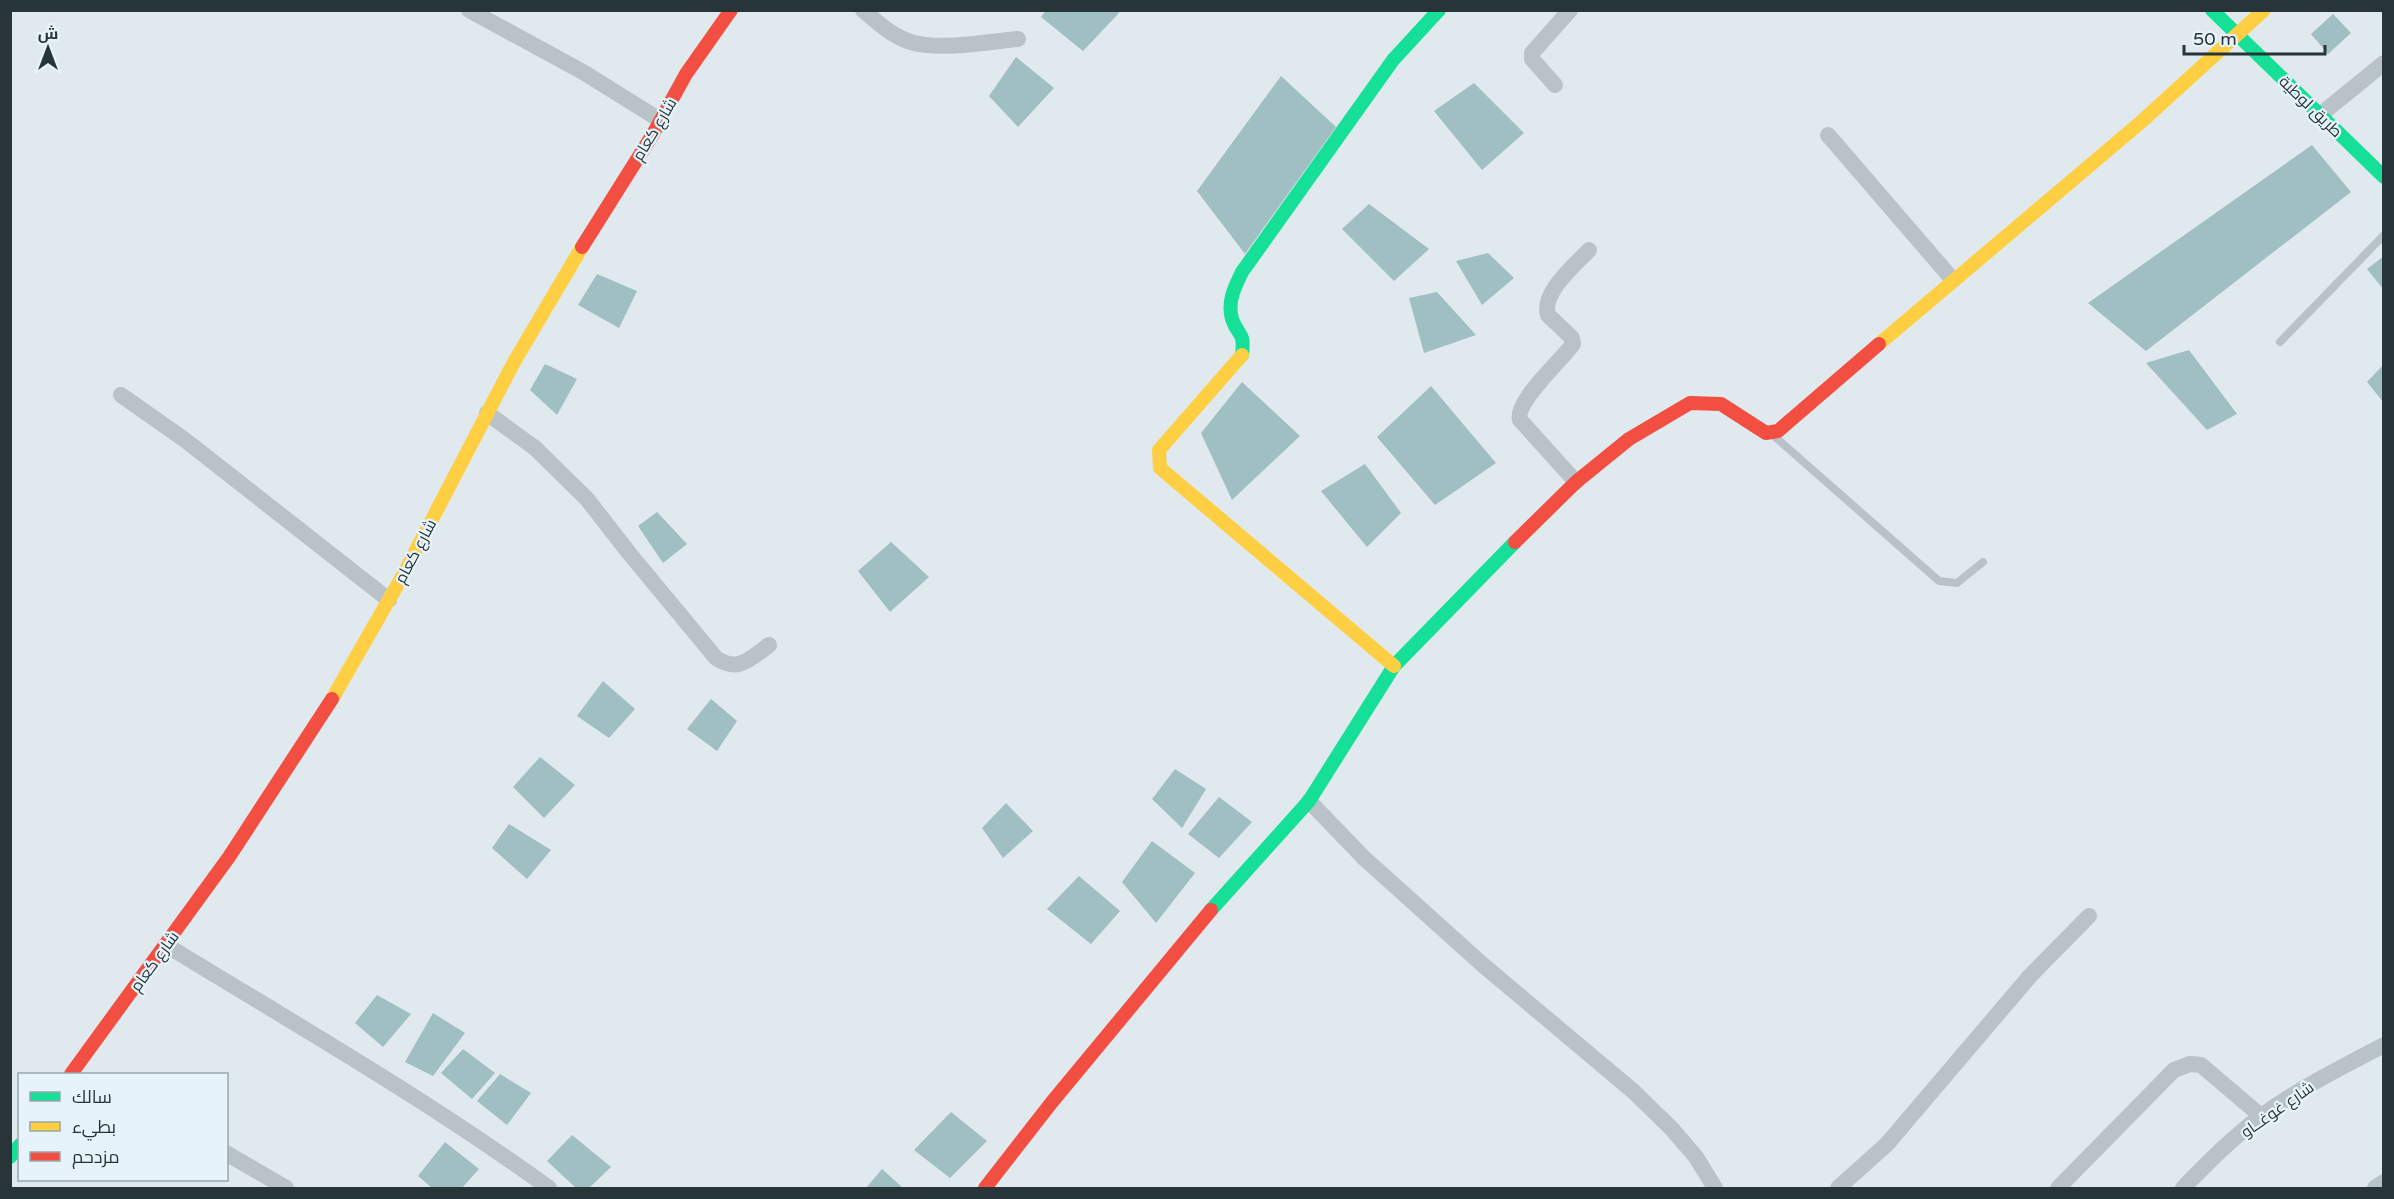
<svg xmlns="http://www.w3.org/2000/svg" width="2394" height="1199" viewBox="0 0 2394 1199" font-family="'Varela Round',Cairo,sans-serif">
<rect width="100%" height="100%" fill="#e0e9ee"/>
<g fill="#a0bfc3">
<path d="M1046 10H1116L1119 13 1083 51 1041 17Z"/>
<path d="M2333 14 2351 33 2328 54 2311 34Z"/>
<path d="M1016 57 1054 88 1018 127 989 96Z"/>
<path d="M1281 76 1336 127 1245 254 1197 191Z"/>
<path d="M1474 83 1524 133 1482 170 1434 111Z"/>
<path d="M2312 145 2351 192 2146 351 2088 303Z"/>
<path d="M1369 204 1429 249 1394 281 1342 229Z"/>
<path d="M1488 253 1514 278 1482 305 1456 261Z"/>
<path d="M2384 256V290L2367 269Z"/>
<path d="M597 274 637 291 619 328 578 305Z"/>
<path d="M1437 292 1476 335 1424 353 1409 298Z"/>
<path d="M2189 350 2237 414 2207 430 2146 363Z"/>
<path d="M545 364 577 379 557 415 530 390Z"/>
<path d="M2384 364V403L2367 382Z"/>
<path d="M1242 382 1300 436 1232 500 1201 433Z"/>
<path d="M1431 386 1496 463 1435 505 1377 437Z"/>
<path d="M1365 464 1401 513 1367 547 1321 491Z"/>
<path d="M657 512 687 544 663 563 638 526Z"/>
<path d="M891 542 929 577 890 612 858 571Z"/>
<path d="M603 681 635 709 609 738 577 716Z"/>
<path d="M711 699 737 721 717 751 687 729Z"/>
<path d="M540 757 575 785 544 818 513 787Z"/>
<path d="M1175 769 1206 789 1182 828 1152 799Z"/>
<path d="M1219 797 1252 822 1219 858 1188 834Z"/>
<path d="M1006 803 1033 831 1003 858 982 828Z"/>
<path d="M509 824 551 850 527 879 492 848Z"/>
<path d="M1152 841 1195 873 1156 923 1122 882Z"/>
<path d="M1079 876 1120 911 1091 944 1047 909Z"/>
<path d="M377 995 411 1014 383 1047 355 1023Z"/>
<path d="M433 1013 465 1033 433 1076 405 1062Z"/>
<path d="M463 1049 495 1073 472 1099 441 1073Z"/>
<path d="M500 1074 531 1093 507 1125 477 1101Z"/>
<path d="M951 1112 987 1141 950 1178 914 1150Z"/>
<path d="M572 1135 611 1167 589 1188H576L547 1161Z"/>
<path d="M445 1142 479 1169 462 1188H432L418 1176Z"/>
<path d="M882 1169 903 1188H866Z"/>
</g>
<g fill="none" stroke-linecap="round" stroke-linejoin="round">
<g stroke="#b9c3c7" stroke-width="8">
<path d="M2280 342 2384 235"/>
<path d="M1774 436 1939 581 1957 583 1983 562"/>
</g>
<g stroke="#b9c3c7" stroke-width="16">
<path d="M469 10 583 72 660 120"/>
<path d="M863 10C879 24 894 38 914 43 942 50 989 42 1018 39"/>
<path d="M1555 85 1532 59V53L1570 10"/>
<path d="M2320 115 2384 63"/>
<path d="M1828 135 1953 280"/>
<path d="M121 395 185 440 389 600"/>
<path d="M487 413 535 448 587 499 629 553 716 658C738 673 750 659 769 645"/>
<path d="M1576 482 1520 420C1514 402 1562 360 1573 344L1572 338 1548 315C1541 293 1575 265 1589 250"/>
<path d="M1309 801 1364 858 1483 965 1633 1091 1672 1129 1696 1157 1715 1188"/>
<path d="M166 945C295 1024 426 1099 549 1188"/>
<path d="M226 1153 286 1188"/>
<path d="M1838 1188 1887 1144 2030 976 2089 916"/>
<path d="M2058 1188 2174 1070 2190 1064 2201 1065 2261 1116"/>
<path d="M2183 1188C2207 1163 2232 1138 2260 1117 2298 1089 2342 1067 2384 1045"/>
<path d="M2375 1188 2384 1182"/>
</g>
<g stroke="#16e098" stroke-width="14">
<path d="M2212 10 2384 177"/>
<path d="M1242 355C1245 330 1238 337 1232 319 1227 301 1235 287 1242 272L1393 60 1439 10"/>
<path d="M1211 910 1309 801 1394 666 1515 542"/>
<path d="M10 1157 20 1145"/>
</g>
<g stroke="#ffcf43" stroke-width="14">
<path d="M1879 344 2141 122 2264 10"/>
<path d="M1242 355 1159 450 1160 468 1394 666"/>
<path d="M332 699 402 577 514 362 582 247"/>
</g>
<g stroke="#f24e42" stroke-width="14">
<path d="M582 247 653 134 686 74 731 10"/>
<path d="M1515 542 1576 482 1629 439 1690 403 1721 404 1766 433 1778 431 1879 344"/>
<path d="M71 1074 229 857 332 699"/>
<path d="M985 1188 1052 1102 1211 910"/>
</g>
</g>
<g text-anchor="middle" stroke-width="4.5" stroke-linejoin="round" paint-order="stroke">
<g font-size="16" fill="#273538" stroke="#e7f3fb">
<text transform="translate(2311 106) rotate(44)" y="6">طريق لوطية</text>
<text transform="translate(654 129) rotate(-59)" y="6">شارع كعام</text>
<text transform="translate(415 551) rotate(-62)" y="6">شارع كعام</text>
<text transform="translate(154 961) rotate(-54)" y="6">شارع كعام</text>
<text transform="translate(2277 1109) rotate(-35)" y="6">شارع غوغــاو</text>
</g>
</g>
<rect width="2394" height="1199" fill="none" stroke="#273538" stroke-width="24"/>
<rect x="18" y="1073" width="210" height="108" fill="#e7f3fb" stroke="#9aa7ad" stroke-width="1.5"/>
<rect x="30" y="1092" width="30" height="9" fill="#16e098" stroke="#9aa7ad" stroke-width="1.5"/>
<text x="72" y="1103" font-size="18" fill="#273538">سالك</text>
<rect x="30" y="1122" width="30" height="9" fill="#ffcf43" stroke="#9aa7ad" stroke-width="1.5"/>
<text x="72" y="1133" font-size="18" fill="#273538">بطيء</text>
<rect x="30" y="1152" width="30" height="9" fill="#f24e42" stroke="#9aa7ad" stroke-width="1.5"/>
<text x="72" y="1163" font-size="18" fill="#273538">مزدحم</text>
<g transform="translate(48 48)" stroke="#e7f3fb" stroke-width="4.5" paint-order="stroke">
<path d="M0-4.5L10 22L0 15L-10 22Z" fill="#273538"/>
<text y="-9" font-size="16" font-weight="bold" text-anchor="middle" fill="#273538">ش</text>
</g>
<path d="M2184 45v9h141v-9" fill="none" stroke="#273538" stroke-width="3"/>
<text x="2193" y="45" font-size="18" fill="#273538" stroke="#e7f3fb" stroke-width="4.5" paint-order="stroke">50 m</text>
</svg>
